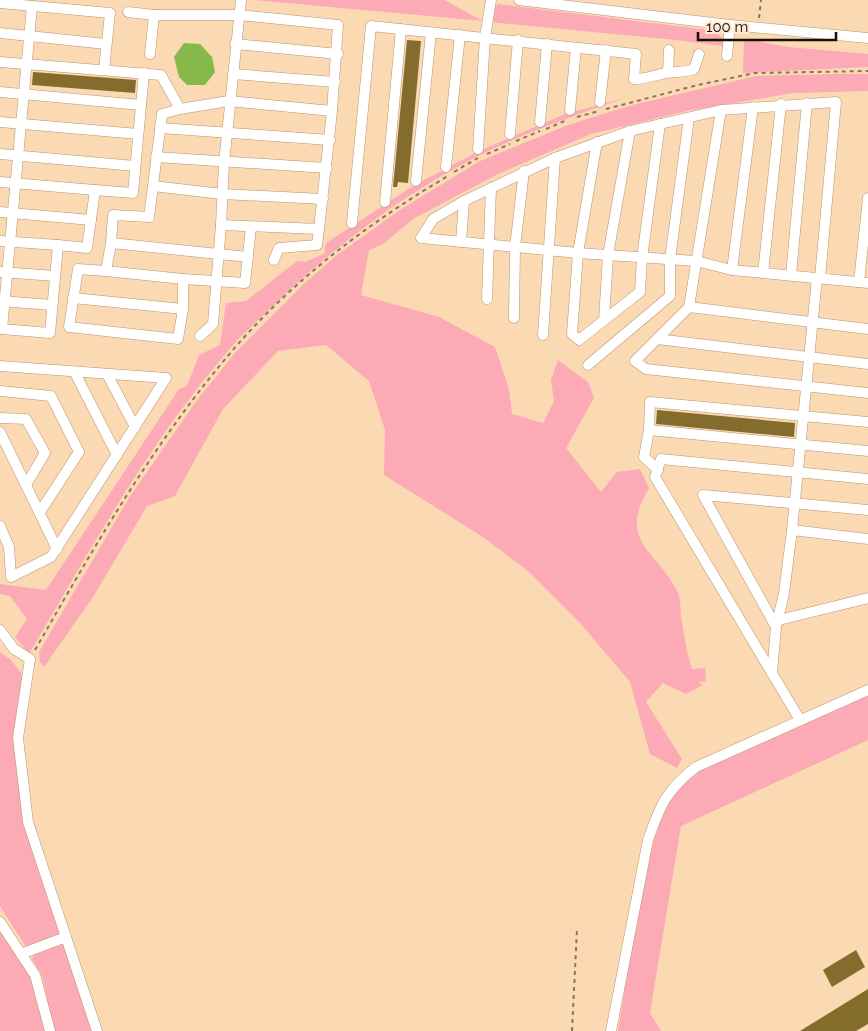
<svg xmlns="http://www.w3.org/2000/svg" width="868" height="1031" viewBox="0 0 868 1031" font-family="Raleway,sans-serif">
<rect width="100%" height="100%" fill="#fbd9b3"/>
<g fill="#fcaab6">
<path d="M254 0H444L483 21Z"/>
<path d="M497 4 710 30 721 36 724 46 676 40 490 22Z"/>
<path d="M744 39 789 47 868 54V67L743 73Z"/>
<path d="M838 74H868V91L794 93 691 110 591 134 498 174 413 219 383 244 369 250 361 295 439 317 495 347 509 389 512 414 543 423 554 401 551 380 558 360 588 382 594 398 566 448 601 492 617 472 640 469 649 488C616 543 658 550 678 593 681 599 680 609 681 616 684 634 686 651 692 669L705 668 706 681 698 682 703 685 686 694 663 683 646 702 682 759 677 768 650 754 630 682 581 624 528 571 483 537 384 475 385 430 369 381 326 345 278 351 223 409 175 496 147 506 93 597 44 667 40 662 39 652 129 498 197 400 235 353 303 285 337 255 400 210 480 161 568 125 632 105 756 76Z"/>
<path d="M625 98C575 115 524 133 476 157 400 196 331 249 270 309 256 323 240 336 228 351 149 442 90 550 29 654L15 637 27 619 10 596 0 594V584L46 590 179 389 187 386 199 355 220 345 226 303 246 301 297 261 305 262 324 254 326 243 413 186 477 152 565 114Z"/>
<path d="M0 652 11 660 24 677 15 739 25 823 62 934 26 947 0 906Z"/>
<path d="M868 695V740L681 826 650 1013 661 1031H618L640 893 658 825 673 794 696 773Z"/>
<path d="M0 927 30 976 45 1031H0Z"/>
<path d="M65 943 94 1031H54L42 975 32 959 35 953Z"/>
</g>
<path fill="#87b84c" d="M184 43 200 44 212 57 215 72 205 85H187L179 77 174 57Z"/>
<g fill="#846d2c">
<path d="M407 40 421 41 408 183 398 182 397 187H393Z"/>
<path d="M33 72 136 80 135 93 32 85Z"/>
<path d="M657 410 795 423 794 437 656 424Z"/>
<path d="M856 950 865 967 832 987 823 970Z"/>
<path d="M868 989V1024L856 1031H800Z"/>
</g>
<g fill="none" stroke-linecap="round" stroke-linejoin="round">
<defs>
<g id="minor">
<path d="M519 0 730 25 868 38"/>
<path d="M0 3 110 13 104 70"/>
<path d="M32 6 2 329 50 333 58 245 87 248 95 190 133 193 144 73"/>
<path d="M128 12 154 15H239L338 25 332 111 319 229 221 225"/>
<path d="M0 33 106 44"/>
<path d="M235 44 338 54"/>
<path d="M150 54 154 15"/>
<path d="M727 56 730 25"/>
<path d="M0 62 161 75 180 109 229 101 332 111"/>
<path d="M668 72 669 50"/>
<path d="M233 74 335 82"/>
<path d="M0 92 141 105"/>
<path d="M600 102 606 50"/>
<path d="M570 110 576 48"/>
<path d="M721 110 689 307 635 361 646 369 868 393"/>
<path d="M0 122 138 134"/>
<path d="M540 122 547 44"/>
<path d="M160 128 330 140"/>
<path d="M510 134 518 40"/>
<path d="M597 142 578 253 572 334 579 340 640 292 642 258 660 124"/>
<path d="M478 149 485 38 491 0"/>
<path d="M0 154 135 166"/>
<path d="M156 157 327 168"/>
<path d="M446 167 460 35"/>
<path d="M416 181 431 33"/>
<path d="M0 182 95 190"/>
<path d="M153 186 222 194 323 199"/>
<path d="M385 202 401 29"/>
<path d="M0 212 91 220"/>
<path d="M352 223 371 26 636 54 634 79C646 79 655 75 666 73 676 71 684 73 694 69L699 54"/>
<path d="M0 241 58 245"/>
<path d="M461 242 464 201"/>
<path d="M111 243 248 257"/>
<path d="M274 260 279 248 317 245 319 229"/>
<path d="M732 270 753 107"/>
<path d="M106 271 183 279V309L178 339 69 327 78 269 106 271 111 243 113 215 149 217 162 114 180 109"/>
<path d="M1 272 55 276"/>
<path d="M763 273 781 104"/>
<path d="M791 275 807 103"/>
<path d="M820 278 836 102 721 110 630 131 555 158 464 201 433 219 421 238 578 253 696 261 732 270 868 283"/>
<path d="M183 279 245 283 251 227"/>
<path d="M859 282 868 198"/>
<path d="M73 298 183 309"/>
<path d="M487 299 491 188"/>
<path d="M0 301 52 305"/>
<path d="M689 307 868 329"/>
<path d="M514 318 515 247 524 171"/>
<path d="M604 320 608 255 630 131"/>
<path d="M543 335 555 158"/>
<path d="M200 336 213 324 221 225 224 163 241 0"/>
<path d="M657 339 868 364"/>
<path d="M588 365 670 296V259L689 118"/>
<path d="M0 366 166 378 51 557 11 577 9 547 0 526"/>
<path d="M75 373 117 455"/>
<path d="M107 374 135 427"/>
<path d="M0 391 51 396 79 452 40 512"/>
<path d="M0 418 26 419 45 453 26 485"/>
<path d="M649 430 650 402 868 422"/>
<path d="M0 432 57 549"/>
<path d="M658 470 644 457 649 430 868 451"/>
<path d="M792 530 868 539"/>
<path d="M779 620 868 598"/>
<path d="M776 627 703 495 868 510"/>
<path d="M0 630 14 649 30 659 18 738 28 822 97 1031"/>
<path d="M772 673 776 627 784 593 792 530 817 278"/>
<path d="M800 720 655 477 661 459 868 479"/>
<path d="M0 922 35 975 50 1031"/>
<path d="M21 954 66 937"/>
<path d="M611 1031 648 840C660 806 666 790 696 767L868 690"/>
</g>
</defs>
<use href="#minor" stroke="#b69571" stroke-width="11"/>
<g stroke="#8b745b" stroke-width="2" stroke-dasharray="4 4" stroke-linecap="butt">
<path d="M759 18 761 0"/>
<path d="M606 109 698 85 755 73 868 71"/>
<path d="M577 117 599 111"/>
<path d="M546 129 567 120"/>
<path d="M516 141 540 131"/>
<path d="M487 154 510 144"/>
<path d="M454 172 478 158"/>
<path d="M35 650C94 547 154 442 232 351 292 281 368 223 448 176"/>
<path d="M572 1031 577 929"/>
</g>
<use href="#minor" stroke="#fff" stroke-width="10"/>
</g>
<path d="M698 32v8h138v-8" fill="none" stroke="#1b0f03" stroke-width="2.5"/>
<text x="706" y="32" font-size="15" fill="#1b0f03" stroke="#fee9d2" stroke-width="4" paint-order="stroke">100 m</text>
</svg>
